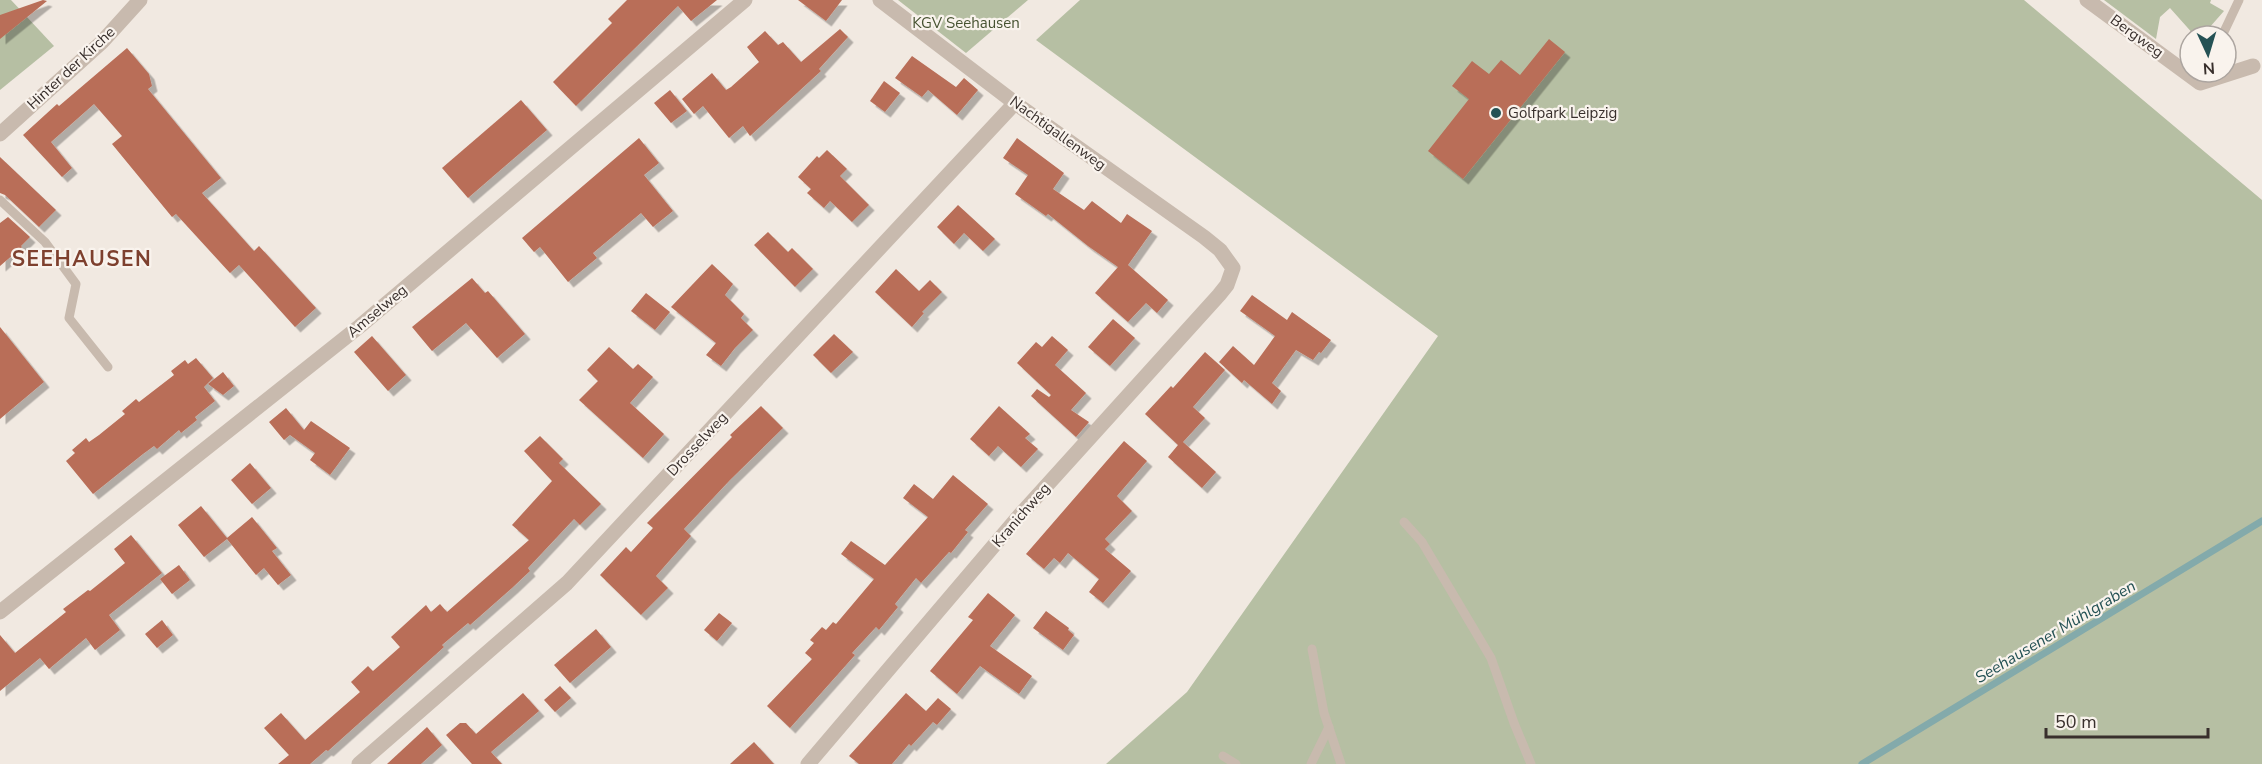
<svg xmlns="http://www.w3.org/2000/svg" width="2262" height="764" viewBox="0 0 2262 764" font-family="'Nunito Sans',sans-serif">
<defs>
<filter id="shadow"><feDropShadow dx="5.5" dy="5.5" stdDeviation="0" flood-color="#0004"/></filter>
</defs>
<rect width="100%" height="100%" fill="#f1e9e1"/>
<g fill="#b6bfa3">
<path d="M0 0H11L54 46 0 90Z"/>
<path d="M898 0H1028L966 53Z"/>
<path d="M1080 0H2024L2262 200V764H1106L1187 692 1438 336 1036 40Z"/>
<path d="M2104 0H2211L2210 3 2224 11 2202 36H2195L2170 8 2160 17 2156 39Z"/>
</g>
<g fill="none" stroke-linecap="round" stroke-linejoin="round">
<path stroke="#83aaab" stroke-width="7" d="M1862 764 2262 521"/>
</g>
<g fill="#b96e58" filter="url(#shadow)">
<path d="M43 0 47 1 0 39V15Z"/>
<path d="M627 0H717L691 21 678 6 576 106 553 82 612 23 608 19Z"/>
<path d="M798 0H842L826 21Z"/>
<path d="M840 29 848 37 819 69 821 71 750 136 743 126 729 138 703 106 694 114 682 99 712 73 726 90 731 87 759 62 747 47 765 31 778 45 783 42 801 62Z"/>
<path d="M1549 39 1565 52 1463 179 1428 151 1469 99 1452 86 1472 61 1489 74 1501 60 1520 75Z"/>
<path d="M127 48 149 74 152 86 148 89 221 178 202 193 254 251 259 246 316 308 295 327 239 265 230 273 176 214 172 217 112 144 122 136 94 104 51 142 72 168 62 177 23 135 57 104 59 106Z"/>
<path d="M912 56 956 87 964 78 978 90 957 115 928 90 922 97 895 78Z"/>
<path d="M884 81 900 93 885 112 870 101Z"/>
<path d="M670 90 687 111 671 123 654 103Z"/>
<path d="M521 100 547 130 468 198 442 168Z"/>
<path d="M639 138 659 163 644 175 673 211 653 227 641 213 593 253 597 258 568 282 540 247 534 252 522 238Z"/>
<path d="M1017 138 1064 173 1053 189 1084 210 1092 201 1121 223 1127 214 1152 231 1128 265 1168 300 1157 313 1146 303 1128 322 1095 293 1118 267 1088 246 1048 214 1046 216 1015 194 1028 175 1003 158Z"/>
<path d="M827 150 847 169 840 176 869 205 852 222 830 201 824 208 807 193 811 189 798 177 817 156 819 158Z"/>
<path d="M0 157 56 210 39 227 5 195 0 193Z"/>
<path d="M958 205 995 239 983 251 964 233 954 244 937 227Z"/>
<path d="M8 217 30 237 21 246 22 247 0 266V223Z"/>
<path d="M768 232 788 252 792 248 813 269 795 287 754 245Z"/>
<path d="M712 264 733 284 725 295 744 314 741 318 753 330 735 348 721 366 706 355 716 343 671 307Z"/>
<path d="M896 269 919 291 930 280 942 292 922 312 924 313 912 327 875 292Z"/>
<path d="M472 278 485 293 488 291 525 334 497 358 466 323 432 351 412 327Z"/>
<path d="M646 293 670 312 655 330 631 311Z"/>
<path d="M1252 295 1287 320 1292 312 1331 340 1321 353 1319 352 1313 360 1296 350 1272 383 1281 391 1272 404 1244 380 1242 383 1219 362 1233 346 1254 365 1275 336 1240 311Z"/>
<path d="M1113 319 1135 338 1110 366 1088 347Z"/>
<path d="M0 327 44 382 0 419Z"/>
<path d="M834 334 853 352 831 373 813 355Z"/>
<path d="M372 336 406 375 388 391 354 352Z"/>
<path d="M1052 336 1068 350 1055 365 1086 393 1071 410 1089 422 1076 437 1031 396 1037 389 1049 397 1051 395 1017 363 1036 342 1042 347Z"/>
<path d="M609 347 633 369 638 364 653 377 630 403 664 434 643 458 579 400 598 381 587 370Z"/>
<path d="M1205 352 1225 370 1193 407 1205 418 1183 442 1216 472 1202 488 1168 457 1178 445 1145 414 1171 386 1173 388Z"/>
<path d="M196 358 213 378 204 387 215 401 195 417 197 420 181 433 179 430 157 449 154 446 143 454 93 494 66 461 75 453 72 450 86 438 89 442 99 435 125 414 122 411 136 399 139 402 174 375 171 371 185 360 188 364Z"/>
<path d="M223 372 234 386 223 395 208 384Z"/>
<path d="M761 406 783 428 730 480 684 529 691 536 656 576 668 588 641 615 600 575 626 547 631 552 653 528 647 523 732 437 730 435Z"/>
<path d="M999 406 1030 434 1025 438 1038 449 1021 467 998 446 989 456 970 439Z"/>
<path d="M286 408 304 430 311 421 350 448 330 475 310 460 315 453 290 435 284 440 269 422Z"/>
<path d="M540 436 563 459 559 463 601 504 580 525 574 519 528 568 530 571 512 588 470 625 468 623 442 645 444 647 328 751 326 750 310 764H278L289 755 264 728 281 713 305 740 360 692 351 682 368 666 373 671 400 647 391 637 426 605 431 612 440 604 447 612 529 540 512 525 552 481 524 451Z"/>
<path d="M1124 441 1147 461 1117 496 1132 511 1105 539 1110 544 1105 549 1131 571 1103 603 1089 592 1099 579 1068 553 1060 563 1054 558 1044 569 1026 554Z"/>
<path d="M250 463 271 488 252 504 231 480Z"/>
<path d="M953 475 988 504 965 530 968 532 951 553 949 552 921 583 916 578 895 604 898 607 879 630 876 627 852 653 855 655 790 728 767 706 812 659 805 653 814 643 810 640 822 627 826 630 833 622 836 624 874 579 841 554 851 541 885 565 928 517 903 498 914 484 933 499Z"/>
<path d="M201 506 227 538 252 517 277 548 272 551 291 575 278 585 264 568 256 575 227 539 204 557 178 525Z"/>
<path d="M131 535 162 573 109 615 120 630 95 650 86 638 49 669 40 658 0 691V635L15 653 66 612 63 609 88 590 90 591 125 563 114 549Z"/>
<path d="M179 565 190 580 172 594 160 579Z"/>
<path d="M988 593 1015 615 990 646 1032 676 1019 694 980 666 957 694 930 671 973 620 968 617Z"/>
<path d="M1046 611 1069 628 1068 630 1074 635 1063 650 1033 628Z"/>
<path d="M719 613 732 623 717 641 704 630Z"/>
<path d="M162 620 173 635 157 648 145 634Z"/>
<path d="M596 629 611 647 570 683 554 665Z"/>
<path d="M560 686 571 698 555 712 544 700Z"/>
<path d="M523 693 539 711 491 752 502 764H472L446 735 460 723H466L476 734Z"/>
<path d="M906 693 926 711 938 698 951 709 937 725 933 722 911 746 909 744 892 764H859L849 756Z"/>
<path d="M427 727 442 745 421 764H387Z"/>
<path d="M754 742 774 764H730Z"/>
</g>
<g fill="none" stroke-linecap="round" stroke-linejoin="round">
<g stroke="#c8baae" stroke-width="9">
<path d="M2222 36 2239 0"/>
<path d="M0 200 45 242 76 284 69 318 108 367"/>
<path d="M1404 522 1422 542 1491 658 1514 723 1531 764"/>
<path d="M1312 649 1324 713 1341 764"/>
<path d="M1223 756 1236 764"/>
<path d="M1311 764 1329 727"/>
</g>
<g stroke="#c8baae" stroke-width="15">
<path d="M2087 0 2200 83 2253 66"/>
<path d="M0 134 102 42 140 0"/>
<path d="M0 612 360 326 745 0"/>
<path d="M359 764 567 583 1015 103"/>
<path d="M808 764 1019 516 1219 295 1227 285 1233 268 1220 250 1204 237 1015 103 880 0"/>
</g>
</g>
<circle fill="#255255" stroke="#f9f3ed" stroke-width="2" cx="1496" cy="113" r="6"/>
<g text-anchor="middle" stroke-width="4.5" stroke-linejoin="round" paint-order="stroke">
<g font-size="15" fill="#475332" stroke="#f9f3ed">
<text x="966" y="28">KGV Seehausen</text>
</g>
<g font-size="15" fill="#382f2c" stroke="#f9f3ed">
<text transform="translate(2137 36) rotate(36)" y="5">Bergweg</text>
<text transform="translate(71 68) rotate(-43)" y="5">Hinter der Kirche</text>
<text transform="translate(1058 133) rotate(36)" y="5">Nachtigallenweg</text>
<text transform="translate(377 311) rotate(-40)" y="5">Amselweg</text>
<text transform="translate(697 444) rotate(-47)" y="5">Drosselweg</text>
<text transform="translate(1021 515) rotate(-49)" y="5">Kranichweg</text>
</g>
<g font-size="15" fill="#382f2c" stroke="#f9f3ed" text-anchor="start">
<text x="1508" y="118">Golfpark Leipzig</text>
</g>
<g font-size="16" font-style="italic" fill="#255255" stroke="#f9f3ed">
<text transform="translate(2055 631) rotate(-31)" y="6">Seehausener Mühlgraben</text>
</g>
<g font-size="21" font-weight="bold" letter-spacing="1.5" fill="#7e402e" stroke="#f9f3ed">
<text x="82" y="266">SEEHAUSEN</text>
</g>
</g>
<g transform="translate(2208 54) rotate(176)"><circle r="28" fill="#f9f3ed" stroke="#aca5a0" stroke-width="1.5"/>
<path d="M0-4.5L10 22L0 15L-10 22Z" fill="#255255"/>
<text y="-9" font-size="16" font-weight="bold" text-anchor="middle" fill="#382f2c">N</text>
</g>
<path d="M2046 728v9h162v-9" fill="none" stroke="#382f2c" stroke-width="3"/>
<text x="2055" y="728" font-size="18" fill="#382f2c" stroke="#f9f3ed" stroke-width="4.5" paint-order="stroke">50 m</text>
</svg>
